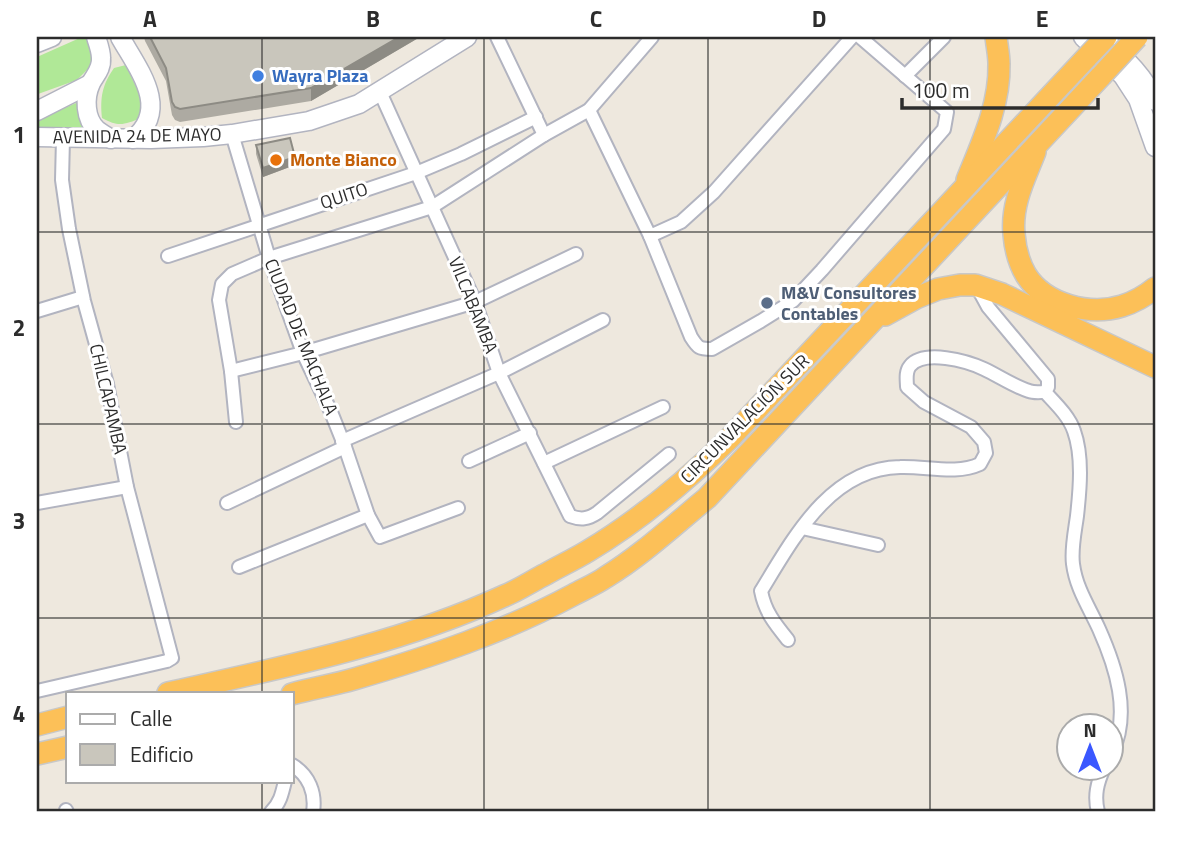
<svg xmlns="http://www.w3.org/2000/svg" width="1192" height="849" viewBox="0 0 1192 849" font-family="'Titillium Web',sans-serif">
<rect width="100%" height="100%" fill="#eee8de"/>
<g fill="#b0e897">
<path d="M82 37H89L94 48 92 65 77 80 38 94 37 91V57Z"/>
<path d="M126 65 145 106 142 118C124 124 120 128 102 118 100 98 102 85 114 68Z"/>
<path d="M83 100 90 129 37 130V120Z"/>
</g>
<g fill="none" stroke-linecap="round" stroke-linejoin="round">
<defs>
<g id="minor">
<path d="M497 37 544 135"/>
<path d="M905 76 944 37"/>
<path d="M380 92 475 302 499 373 570 516C581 520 588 519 597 513L669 454"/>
<path d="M589 110 650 236 691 337C698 348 699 349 712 349L761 321 793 301 822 270 944 129 947 112 860 37"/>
<path d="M232 134 269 258 303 353 331 412 345 447 368 515 380 537 458 508"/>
<path d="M650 236 681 222 714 192 852 37"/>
<path d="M168 256 416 173 461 154 536 117"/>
<path d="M37 311 83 297"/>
<path d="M231 371 303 353 475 302 576 254"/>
<path d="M1045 392C1055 403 1069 416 1074 431 1083 456 1080 489 1077 516 1075 531 1071 549 1073 564 1076 588 1089 607 1099 629 1116 667 1131 713 1112 753"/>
<path d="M236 422 231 371 219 300 222 284 232 274 269 258 432 207 544 135 589 110 652 37"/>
<path d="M342 441 499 373 603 320"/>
<path d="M469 461 530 433"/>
<path d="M544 463 663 407"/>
<path d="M37 503 127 487"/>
<path d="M227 503 345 447"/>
<path d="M802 528 878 545"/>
<path d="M239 567 368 515"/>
<path d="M788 640C775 624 765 612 761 591 793 539 830 468 900 467 927 466 956 475 980 464L986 453 984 442 971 427 924 402 907 387C907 381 905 372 910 366 924 349 967 361 984 369 999 376 1013 386 1029 391 1034 393 1040 392 1045 392L1048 387V379L988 307 976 285"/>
<path d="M37 691 167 661 172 658 127 487 107 384 84 301 69 229 62 180 63 138"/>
<path d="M292 765C309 775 316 793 313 812"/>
<path d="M66 810 67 812"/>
<path d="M271 812C280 803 282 794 285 781"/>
<path d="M1098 812C1094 796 1097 783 1104 768"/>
</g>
<g id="secondary">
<path d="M96 37C98 43 101 51 101 58 102 69 95 75 91 83 84 98 85 119 97 130 101 133 106 136 111 139"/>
<path d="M120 37C138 69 171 109 133 139"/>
<path d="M1083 37 1123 76 1138 99 1155 147"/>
<path d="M1102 37C1122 56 1144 75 1155 101"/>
<path d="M37 43 52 37"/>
<path d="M37 111 90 84"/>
<path d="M37 137 151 139 203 137 232 134 309 121 359 104 467 37"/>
</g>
<g id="trunk">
<path d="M1035 152C1025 178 1011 204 1014 234 1015 247 1019 263 1026 275 1045 305 1090 316 1122 306 1135 302 1145 296 1155 288"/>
<path d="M967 180C982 143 1000 105 999 64 999 55 997 46 996 37"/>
<path d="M885 315 916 298 938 289 960 285H975L1002 294 1155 367"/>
<path d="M168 693C280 668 400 644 504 596 519 590 532 581 546 574 560 566 575 559 588 551 640 520 686 481 729 439L1087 57"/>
<path d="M292 694C313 688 334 685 354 679 430 657 504 632 573 595 584 589 596 584 606 577 642 555 674 525 707 498L1101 76"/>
<path d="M37 725 68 717"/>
<path d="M37 754 68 747"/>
</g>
</defs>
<use href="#minor" stroke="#b2b4c0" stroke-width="16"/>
<use href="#secondary" stroke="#b2b4c0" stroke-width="21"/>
<use href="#trunk" stroke="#c8c8c8" stroke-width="24"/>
<use href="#minor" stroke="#fff" stroke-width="12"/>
<use href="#secondary" stroke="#fff" stroke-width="18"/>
<use href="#trunk" stroke="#fcc058" stroke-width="21"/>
<defs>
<g id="trunk-bridge">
<path d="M1087 57 1106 37"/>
<path d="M1101 76 1137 37"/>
</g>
</defs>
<use href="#trunk-bridge" stroke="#c8c8c8" stroke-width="24" stroke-linecap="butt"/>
<use href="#trunk-bridge" stroke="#fcc058" stroke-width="21"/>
</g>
<g fill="#adaaa2">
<path d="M144 37H420L311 101 180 122 175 120 172 115 166 81 145 41Z"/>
<path d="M256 145 295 165 263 177 256 154Z"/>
</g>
<g fill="#8d8b84">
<path d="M399 37H420L311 101V88Z"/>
<path d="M295 157V165L263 177V168Z"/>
</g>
<g fill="#c9c6bc" stroke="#8d8b84" stroke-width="2">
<path d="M150 37H399L311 88 180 109 175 107 172 102 166 68Z"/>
<path d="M290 138 295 157 263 168 256 145Z"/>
</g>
<path fill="none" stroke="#2c2c2c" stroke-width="2" stroke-opacity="0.55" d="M262 37V693M484 37V812M708 37V812M930 37V812M37 232H1155M37 424H1155M37 618H1155M262 781V812"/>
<circle fill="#3f7fe0" stroke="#fff" stroke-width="2.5" cx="258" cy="76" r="7"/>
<circle fill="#e8710a" stroke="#fff" stroke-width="2.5" cx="276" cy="160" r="7"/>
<circle fill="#5c6f8a" stroke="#fff" stroke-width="2.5" cx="767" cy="303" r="7"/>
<g text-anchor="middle" stroke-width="6" stroke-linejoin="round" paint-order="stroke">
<g font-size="18" font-weight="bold" fill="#366cbe" stroke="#fff" text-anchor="start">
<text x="272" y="82">Wayra Plaza</text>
</g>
<g font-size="18" fill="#2c2c2c" stroke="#fff">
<text transform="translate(137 136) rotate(-1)" y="6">AVENIDA 24 DE MAYO</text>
<text transform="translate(344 196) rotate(-18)" y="6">QUITO</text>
<text transform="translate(473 305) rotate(68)" y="6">VILCABAMBA</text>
<text transform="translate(301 337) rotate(68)" y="6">CIUDAD DE MACHALA</text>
<text transform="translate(108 399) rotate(77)" y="6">CHILCAPAMBA</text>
<text transform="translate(745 419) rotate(-45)" y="6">CIRCUNVALACIÓN SUR</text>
</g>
<g font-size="18" font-weight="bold" fill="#c56008" stroke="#fff" text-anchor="start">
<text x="290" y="166">Monte Bianco</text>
</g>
<g font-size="18" font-weight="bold" fill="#4e5e75" stroke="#fff" text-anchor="start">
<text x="781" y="299">M&amp;V Consultores<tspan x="781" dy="21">Contables</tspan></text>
</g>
</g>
<rect width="1192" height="849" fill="none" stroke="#ffffff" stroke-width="77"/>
<rect x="66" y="692" width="228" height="91" fill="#ffffff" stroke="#ababab" stroke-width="2"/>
<rect x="80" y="714" width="35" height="10" fill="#ffffff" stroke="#ababab" stroke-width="2"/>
<text x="130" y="726" font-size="21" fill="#2c2c2c">Calle</text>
<rect x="80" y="744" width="35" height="21" fill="#c9c6bc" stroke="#ababab" stroke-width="2"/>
<text x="130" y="762" font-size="21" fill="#2c2c2c">Edificio</text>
<g transform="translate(1090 747)"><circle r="33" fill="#ffffff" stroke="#ababab" stroke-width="2"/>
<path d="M0-5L12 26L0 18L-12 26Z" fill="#3a57ff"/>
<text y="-10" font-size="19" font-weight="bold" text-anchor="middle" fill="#2c2c2c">N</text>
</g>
<path d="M902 98v10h196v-10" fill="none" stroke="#2c2c2c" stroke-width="3.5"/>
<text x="912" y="98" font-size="21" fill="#2c2c2c" stroke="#ffffff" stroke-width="5" paint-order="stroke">100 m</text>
<rect x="38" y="38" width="1116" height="772" fill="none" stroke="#2c2c2c" stroke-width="2.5"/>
<g font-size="23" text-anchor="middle" font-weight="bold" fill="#2c2c2c">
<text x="150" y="27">A</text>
<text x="373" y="27">B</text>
<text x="596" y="27">C</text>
<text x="819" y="27">D</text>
<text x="1042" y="27">E</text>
<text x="19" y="143">1</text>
<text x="19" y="336">2</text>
<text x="19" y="529">3</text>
<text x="19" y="722">4</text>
</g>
</svg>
